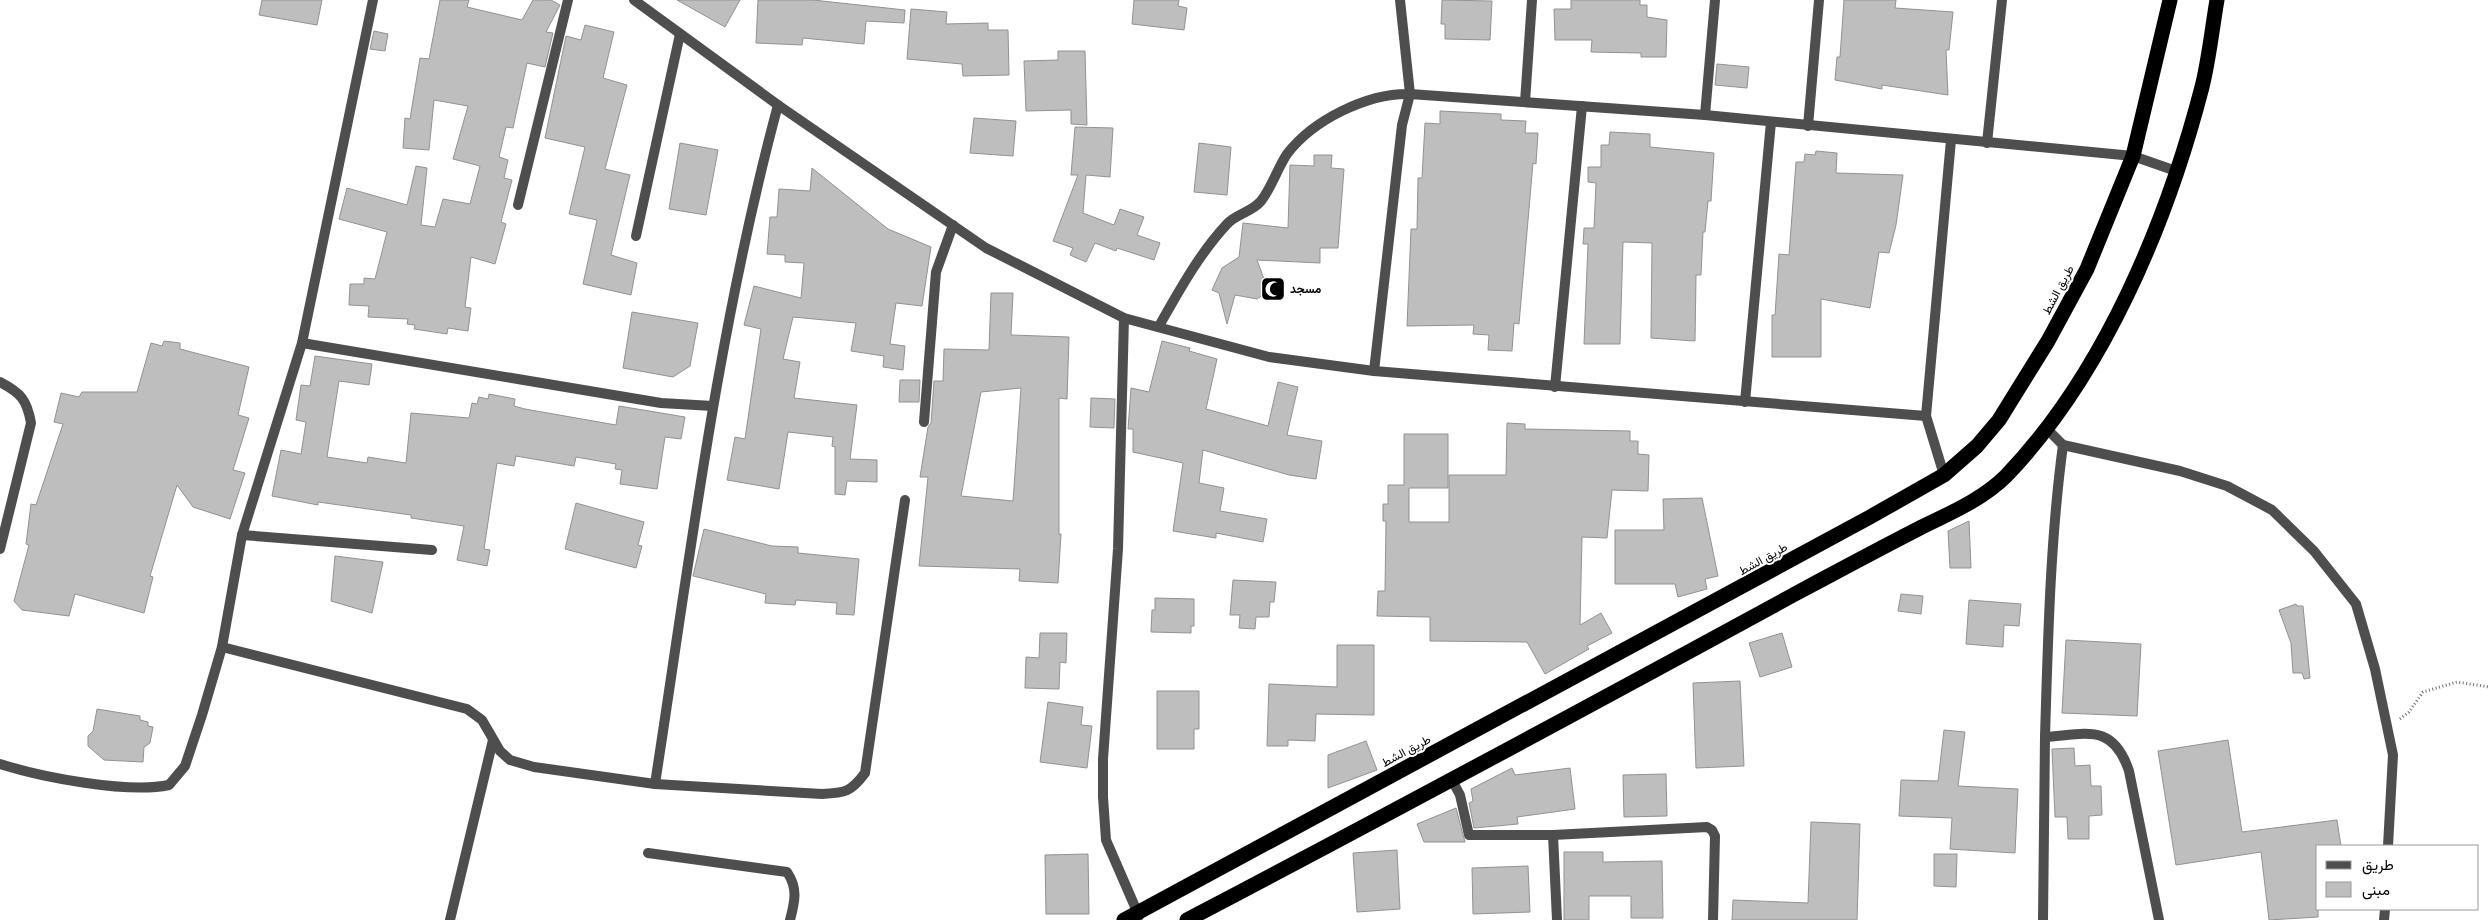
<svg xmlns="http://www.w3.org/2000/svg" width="2489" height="920" viewBox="0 0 2489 920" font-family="'Archivo Narrow',Vazirmatn,sans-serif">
<rect width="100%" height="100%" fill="#fff"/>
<g fill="#bebebe" stroke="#929292" fill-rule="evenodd">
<path d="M262 0H322L317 25 259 15Z"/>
<path d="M440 0H469L467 7 522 20 533 0H551L560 5 546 32 553 33 545 67 527 63 513 128 506 127 499 157 508 160 504 178 512 180 501 222 506 224 495 264 471 257 465 307 471 308 468 331 448 328 447 334 414 329 415 325 407 324 408 319 368 317 369 306 349 305 350 284H364V278L375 279 387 232 339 219 347 188 407 205 416 166 427 168 421 225 435 227 443 199 470 204 480 166 453 159 468 106 434 100 429 150 403 148 405 118 410 119 420 58 429 59Z"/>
<path d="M677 0H740L725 27Z"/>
<path d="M758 0H813L905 10 904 23 866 21 864 44 803 38 802 45 756 43Z"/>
<path d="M1134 0H1179L1178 6 1187 8 1184 30 1132 24Z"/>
<path d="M1442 0 1492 1 1490 40 1445 39V24H1441Z"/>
<path d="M1571 0H1640V5H1647V17L1667 20 1666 57H1641V53L1591 52 1592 40H1555L1554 9H1571Z"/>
<path d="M1844 0H1896L1895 8 1953 12 1949 50H1946L1948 95 1882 85V89L1835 80 1837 57H1840Z"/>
<path d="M911 9 947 12 946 24 988 23V30H1008L1009 75 963 76 962 64 907 59Z"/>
<path d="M585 25 614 32 603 78 627 85 605 169 630 175 611 255 637 263 631 295 583 284 597 220 569 214 585 147 545 138 566 36 581 40Z"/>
<path d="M374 31 388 34 385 51 370 49Z"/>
<path d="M1058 51H1085L1087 125 1071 124V110L1026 111 1024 61 1058 60Z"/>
<path d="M1717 64 1749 67 1747 88 1715 85Z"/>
<path d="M1440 111 1501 114V120L1526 121 1525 133H1538L1536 164 1533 163 1519 324 1514 323 1512 351 1488 350 1489 335 1473 334 1474 325 1407 326 1411 229H1417L1418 178H1422L1425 123 1440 124Z"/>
<path d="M974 118 1016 121 1013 156 970 153Z"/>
<path d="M1075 127 1113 128 1110 177 1086 175 1083 213 1114 225 1120 209 1144 217 1137 235 1160 243 1154 260 1117 248 1116 251 1095 243 1086 262 1070 255 1073 248 1053 241 1078 175H1071Z"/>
<path d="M1610 132 1650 134V147L1714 153 1711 201H1708L1705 232H1703L1701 275H1696L1695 341 1651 338 1652 243 1623 242 1620 344H1584L1588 244H1583L1584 228H1594L1596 183 1588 182V167H1601V145H1609Z"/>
<path d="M680 143 718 150 706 215 669 209Z"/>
<path d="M1199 143 1231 147 1227 195 1194 192Z"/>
<path d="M1816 151 1837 153 1836 173 1903 175 1896 225 1889 253 1879 252 1870 308 1821 299V357H1772V315H1775L1779 254 1789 255 1796 162H1804L1805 154 1815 155Z"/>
<path d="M1314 155H1332L1331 168 1344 169 1338 248H1320V263L1257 260 1267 287 1266 293 1257 299 1235 295 1227 324 1219 293 1212 290 1222 268 1239 257 1243 223 1288 228 1290 165 1314 166Z"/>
<path d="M812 168 888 229 931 247 922 306 896 303 890 344 905 346 903 370 883 367 884 356 851 351 856 323 793 317 783 359 800 362 794 398 857 405 850 459 877 460V482L847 481 845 495 835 494V447L832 446 833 437 788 432 779 489 727 480 735 437 745 439 761 329 744 325 754 286 801 298 804 263 785 262V255L767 254 770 217H777L779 189 810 191Z"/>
<path d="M991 293H1013L1011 335 1069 337 1067 399 1059 398V534H1061L1058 583 1019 581 1020 569 919 566 928 477H920L928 427 931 423 934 381H943L944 349 989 350ZM1021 388 1013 501 961 496 981 392Z"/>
<path d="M632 312 698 323 690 366 673 377 623 368Z"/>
<path d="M164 341 180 343V349L249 367 238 415 249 418 233 470 245 473 230 519 193 507 177 485 150 576 153 577 144 613 75 594 69 616 22 610 14 601 29 545 26 544 31 504 36 505 63 424 54 422 61 393 79 397 82 392H137L151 343 162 346Z"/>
<path d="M1162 341 1190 348 1189 351 1217 359 1206 409 1268 426 1278 382 1298 387 1287 435 1322 441 1316 479 1289 475 1203 450 1199 483 1224 488 1220 511 1267 519 1263 542 1216 533V538L1173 531 1183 463 1133 452V429H1128L1131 388 1149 392Z"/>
<path d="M315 356 372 364 369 385 339 381 327 457 367 463 368 457 406 463 411 413 469 418 472 403 477 404 479 397 488 399 489 394 515 399 514 406 525 409 616 425 619 406 685 417 681 439 665 437 657 489 620 484 622 470 615 469 616 464 576 457 574 466 516 456 514 466 497 463 484 549 490 550 487 566 457 560 464 526 411 518V515L318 502V505L272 496 281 450 301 454 306 422 296 420 301 385 310 386Z"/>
<path d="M900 380H920L919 402H899Z"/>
<path d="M1091 398 1115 399 1114 428 1090 427Z"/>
<path d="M1507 423 1525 424V429L1630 431V441H1638V454L1649 455 1648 491 1612 490 1607 538 1582 537 1580 625 1601 613 1612 633 1587 646 1589 649 1545 674 1527 642 1430 641V617L1377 616 1378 591H1385L1386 521H1383V504H1388V485H1404V434H1448V488H1409V522H1449V475H1506Z"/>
<path d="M1702 498 1718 576 1705 579 1707 589 1678 597 1675 584H1615V530H1664L1663 499Z"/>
<path d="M576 503 644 522 638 545 642 546 636 568 565 549Z"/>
<path d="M1969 521 1971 568H1950L1948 531Z"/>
<path d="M704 529 772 546 798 547V553L859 559 854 615 836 614 837 603 796 600 795 605 765 603 766 594 693 576Z"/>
<path d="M335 556 383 562 372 613 331 601Z"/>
<path d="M1233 580 1276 582 1274 602H1270L1269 617H1256L1255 629 1239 628 1240 615H1230Z"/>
<path d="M1901 594 1923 596 1921 614 1898 611Z"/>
<path d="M1155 598 1194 599V626H1191V633L1151 632 1152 610H1155Z"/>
<path d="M1969 600 2021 604 2019 626 2004 625 2003 647 1966 644Z"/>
<path d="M2296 604 2297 606H2303L2310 678 2304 679 2302 673H2293L2291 643 2279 610Z"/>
<path d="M1040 633H1067L1066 663 1060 662 1059 689 1025 688 1026 657 1039 658Z"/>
<path d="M1782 633 1792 667 1760 677 1749 643Z"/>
<path d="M2066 640 2141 644 2137 716 2062 713Z"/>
<path d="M1337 645H1374V715L1316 714 1315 741 1288 740V746H1267L1269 684 1337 687Z"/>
<path d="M1740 681 1744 766 1696 768 1693 683Z"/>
<path d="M1157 691H1199V729H1194V749H1157Z"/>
<path d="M1048 702 1083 707 1081 725 1092 726 1087 768 1040 762Z"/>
<path d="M97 709 140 716V720L148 722V726L153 727 150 743 144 747 143 762 104 760 88 746V736L93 731Z"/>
<path d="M1944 730 1965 732 1958 786 2018 789 2015 853 1950 849 1952 818 1899 816 1901 780 1938 781Z"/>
<path d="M2228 740 2242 832 2337 820 2341 846H2318V917L2269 920 2261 852 2176 865 2158 751Z"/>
<path d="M1366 741 1377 770 1328 788V755Z"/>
<path d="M2074 748 2075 766 2090 765 2091 786H2101L2102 815 2089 816V839H2068L2067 817H2055L2052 749Z"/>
<path d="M1512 768 1515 775 1570 768 1575 809 1517 817 1518 824 1474 828 1469 803 1473 801 1471 789Z"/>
<path d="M1666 774 1667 816 1624 817 1623 775Z"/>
<path d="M1456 808 1465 842H1424L1417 824Z"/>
<path d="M1811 822 1860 824 1857 920H1732L1733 900 1808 903Z"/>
<path d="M1397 850 1400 909 1357 912 1353 853Z"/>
<path d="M1564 852H1603V862L1662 861 1663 918H1631V896H1589V920H1564Z"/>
<path d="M1088 854 1089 914H1046L1045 855Z"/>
<path d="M1934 854H1957L1956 887 1934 886Z"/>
<path d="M1528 866 1530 912 1473 914 1472 868Z"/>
</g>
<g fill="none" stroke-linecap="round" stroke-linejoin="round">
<path stroke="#707070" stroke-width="3" stroke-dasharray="1 2.5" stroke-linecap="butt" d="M2400 719 2409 712 2423 692 2457 682 2489 687"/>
<g stroke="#4e4e4e" stroke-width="10">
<path d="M634 0 778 105 986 248 1124 318 1269 357 1374 371 1926 416 1944 475"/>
<path d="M1525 102 1532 0"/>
<path d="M1705 115 1715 0"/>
<path d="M1808 126 1819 0"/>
<path d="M1987 143 2002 0"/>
<path d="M518 205 568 0"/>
<path d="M636 236 680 34"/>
<path d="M1124 318 1118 549 1103 759V797L1106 840 1139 916"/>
<path d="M1159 326C1179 291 1199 254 1227 224 1236 214 1252 212 1261 201 1272 187 1277 169 1287 154 1313 120 1367 93 1410 94L1400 0"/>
<path d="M302 343 661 403 713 406"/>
<path d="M1374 371 1402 125 1410 94 1705 115 2133 156 2176 171"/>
<path d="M0 382C21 393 27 400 31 423L0 549"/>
<path d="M1555 387 1582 106"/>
<path d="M1745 402 1771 122"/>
<path d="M1926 416 1951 140"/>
<path d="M924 422 936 272 953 225"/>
<path d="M2046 428 2063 445 2180 471 2227 486 2272 510 2314 551 2356 604 2375 669 2393 755 2388 846"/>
<path d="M2063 445C2050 542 2048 639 2045 737 2087 734 2113 723 2129 771L2159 920"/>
<path d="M242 535 432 550"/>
<path d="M222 647 467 709 482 720 500 751 510 760 534 767 655 784 822 794C845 793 851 792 865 773L905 500"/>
<path d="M0 764C41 777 128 794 169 785L185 766 202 715 222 647 242 535 302 343 373 0"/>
<path d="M1452 780 1460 795 1469 835H1553L1557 920"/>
<path d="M655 784C690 557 718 328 778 105"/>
<path d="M1553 835 1707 827 1712 830 1715 836 1713 920"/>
<path d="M648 853 787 872C798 888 795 901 790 920"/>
<path d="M450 920 493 740"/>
<path d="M2043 920 2045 737"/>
<path d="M2384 920 2385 909"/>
</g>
<g stroke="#000" stroke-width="15">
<path d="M1124 920 1870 517 1944 475 1977 446 1999 420 2048 341 2087 269 2133 156 2170 0"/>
<path d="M1187 920C1391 813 1593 704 1795 594 1836 572 1877 550 1918 529 1948 514 1982 500 2006 476 2104 374 2167 222 2202 87 2209 59 2212 29 2217 0"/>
</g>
</g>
<defs>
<symbol id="mosque-square" viewBox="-11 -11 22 22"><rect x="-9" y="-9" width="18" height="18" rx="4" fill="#000" stroke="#fff"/><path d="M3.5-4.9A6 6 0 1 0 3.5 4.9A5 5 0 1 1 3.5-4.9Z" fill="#fff"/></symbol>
</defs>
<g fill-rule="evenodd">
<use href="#mosque-square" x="1259" y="275" width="28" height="28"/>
</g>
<g text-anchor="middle" stroke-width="4" stroke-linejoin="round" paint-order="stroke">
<g font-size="12" font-weight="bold" fill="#000" stroke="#fff" text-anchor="start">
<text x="1290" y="293">مسجد</text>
</g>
<g font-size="12" fill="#000" stroke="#fff">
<text transform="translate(2058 290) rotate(-62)" y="4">طريق الشط</text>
<text transform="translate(1763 559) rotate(-29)" y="4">طريق الشط</text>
<text transform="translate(1406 751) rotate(-28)" y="4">طريق الشط</text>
</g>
</g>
<rect x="2316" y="845" width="162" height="65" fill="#ffffff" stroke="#999999"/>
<rect x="2326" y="861" width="25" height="8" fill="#4e4e4e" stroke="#999999"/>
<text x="2362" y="870" font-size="15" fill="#000000">طريق</text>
<rect x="2326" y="882" width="25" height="15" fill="#bebebe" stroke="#999999"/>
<text x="2362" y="895" font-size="15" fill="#000000">مبنى</text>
</svg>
